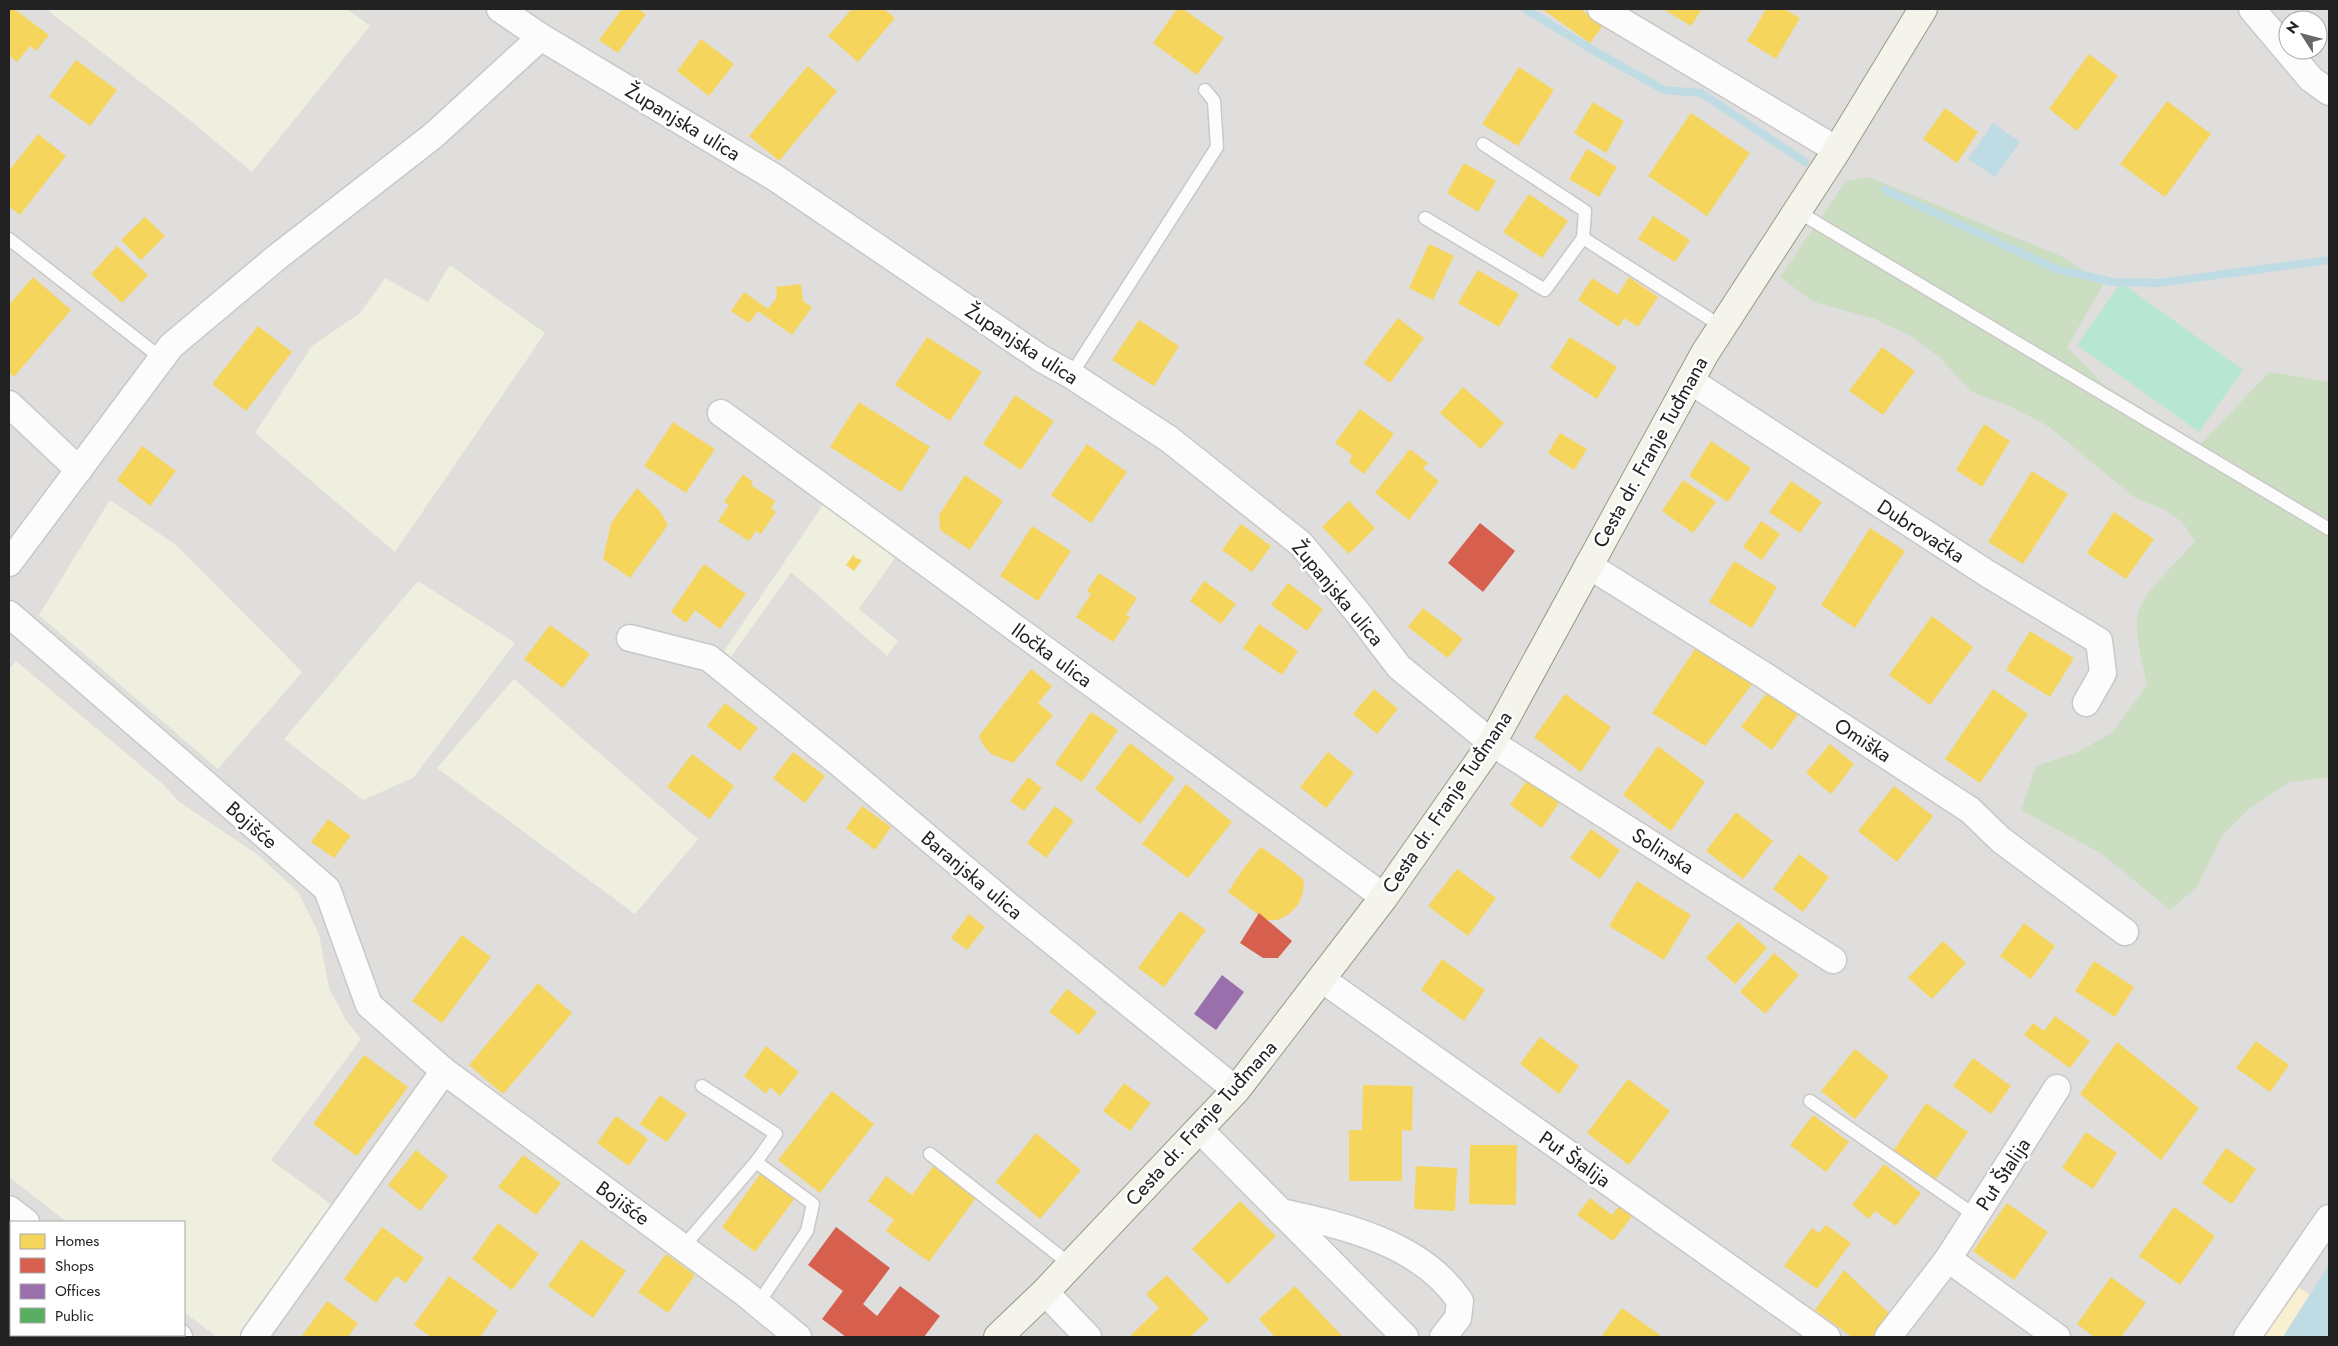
<svg xmlns="http://www.w3.org/2000/svg" width="2338" height="1346" viewBox="0 0 2338 1346" font-family="Jost,sans-serif">
<rect width="100%" height="100%" fill="#f0eeeb"/>
<path fill="#dfdedc" fill-rule="evenodd" d="M9 9H2329V1264L2283 1337H9ZM2288 20H2318V50H2288ZM11 1222H184V1335H11Z"/>
<path fill="#f8f7e8" d="M9 1246 11 1248V1335H128L132 1337H9Z"/>
<g fill="#efefdf">
<path d="M46 9H347L370 26 252 172 186 117Z"/>
<path d="M450 265 545 333 395 552 255 433 312 346 360 313 385 278 428 302Z"/>
<path d="M829 496 903 546 859 609 898 641 887 656 791 572 730 658 722 654Z"/>
<path d="M110 500 176 545 302 672 218 769 39 615Z"/>
<path d="M418 581 515 643 413 778 363 800 284 739Z"/>
<path d="M16 661 164 785 178 801 258 855 298 892 319 934 329 988 346 1020 361 1039 271 1160 332 1205 246 1337H217L184 1312V1222H67L9 1177V669Z"/>
<path d="M514 679 698 839 635 914 437 768Z"/>
</g>
<path fill="#cbdec1" d="M1869 177 2063 257 2103 285 2067 347 2104 385 2201 444 2269 372 2329 382V777L2290 782 2250 808 2222 836 2197 887 2170 910 2102 854 2021 810 2036 766 2078 752 2113 732 2147 684C2143 666 2131 624 2140 607 2152 583 2178 562 2195 541L2182 522 2165 510 2134 497 2048 426 2011 407 1972 392 1940 358 1911 336 1875 319 1814 302 1780 277 1846 181Z"/>
<path fill="#f8f0d0" d="M2286 1279 2310 1295 2283 1337H2247Z"/>
<path fill="#b7e6d2" d="M2121 283 2243 370 2199 432 2077 345Z"/>
<g fill="#bfdbe3">
<path d="M1993 123 2020 142 1995 177 1968 159Z"/>
<path d="M2329 1264V1337H2283Z"/>
</g>
<g fill="#f6d55c">
<path d="M9 9H14L49 35 36 51 30 46 17 62 9 55Z"/>
<path d="M622 9H638L646 14 618 53 599 40Z"/>
<path d="M852 9H884L895 18 858 62 828 36Z"/>
<path d="M1177 9H1183L1224 38 1197 75 1153 43Z"/>
<path d="M1542 9H1580L1603 25 1590 43Z"/>
<path d="M1663 9H1702L1691 26Z"/>
<path d="M1766 9H1784L1800 18 1776 59 1747 41Z"/>
<path d="M701 39 734 64 709 96 677 71Z"/>
<path d="M2089 54 2118 76 2077 131 2049 109Z"/>
<path d="M76 60 117 90 90 126 49 96Z"/>
<path d="M808 66 837 91 779 161 749 136Z"/>
<path d="M1519 67 1554 90 1518 146 1482 124Z"/>
<path d="M2167 101 2211 134 2165 197 2120 164Z"/>
<path d="M1593 102 1624 121 1606 153 1574 133Z"/>
<path d="M1945 108 1978 132 1957 163 1923 139Z"/>
<path d="M1691 113 1750 153 1707 216 1648 176Z"/>
<path d="M38 134 66 156 20 215 9 206V171Z"/>
<path d="M1587 149 1617 167 1599 197 1569 179Z"/>
<path d="M1464 163 1496 181 1478 212 1447 193Z"/>
<path d="M1529 194 1568 221 1542 258 1503 232Z"/>
<path d="M1653 216 1690 240 1675 262 1638 239Z"/>
<path d="M145 217 165 236 141 260 121 240Z"/>
<path d="M1429 244 1454 256 1433 300 1409 288Z"/>
<path d="M117 246 148 275 122 303 91 274Z"/>
<path d="M1478 270 1519 294 1499 327 1458 303Z"/>
<path d="M33 277 71 310 14 377 9 372V305Z"/>
<path d="M1629 277 1658 297 1638 327 1624 318 1619 327 1578 300 1592 278 1618 295Z"/>
<path d="M801 284 803 301 812 307 792 335 758 311 749 323 731 311 744 292 768 309 777 297 776 287Z"/>
<path d="M1398 318 1424 338 1390 383 1364 363Z"/>
<path d="M1139 320 1179 346 1154 386 1112 360Z"/>
<path d="M258 326 292 352 246 411 212 384Z"/>
<path d="M927 337 982 372 950 421 895 385Z"/>
<path d="M1570 337 1617 367 1597 399 1550 368Z"/>
<path d="M1882 347 1915 371 1883 415 1849 391Z"/>
<path d="M1463 387 1504 423 1481 449 1440 413Z"/>
<path d="M1015 395 1054 421 1021 470 983 444Z"/>
<path d="M859 402 930 447 901 492 830 447Z"/>
<path d="M1360 409 1394 434 1364 474 1349 462 1352 455 1335 443Z"/>
<path d="M673 422 715 449 686 493 644 466Z"/>
<path d="M1984 424 2010 441 1982 487 1956 470Z"/>
<path d="M1560 433 1587 449 1574 470 1548 453Z"/>
<path d="M1711 441 1751 468 1728 502 1689 476Z"/>
<path d="M1087 444 1127 472 1091 523 1051 495Z"/>
<path d="M142 446 176 471 150 506 117 480Z"/>
<path d="M1410 449 1428 463 1423 468 1439 481 1409 520 1375 493Z"/>
<path d="M2032 471 2068 494 2023 564 1988 542Z"/>
<path d="M743 474 753 482 751 485 775 501 771 508 776 512 761 534 756 531 749 541 718 521 729 505 724 502Z"/>
<path d="M965 475 1003 501 970 550 940 530 939 515Z"/>
<path d="M1683 480 1716 502 1693 533 1662 511Z"/>
<path d="M1791 481 1822 502 1800 533 1769 512Z"/>
<path d="M637 488 659 510 668 525 630 578 603 559 611 523Z"/>
<path d="M1349 501 1375 528 1349 554 1322 527Z"/>
<path d="M2114 512 2154 539 2126 579 2087 553Z"/>
<path d="M1761 521 1780 534 1762 560 1743 547Z"/>
<path d="M1241 524 1271 546 1252 572 1222 550Z"/>
<path d="M1032 526 1071 551 1038 601 1000 576Z"/>
<path d="M1870 528 1905 551 1855 628 1821 605Z"/>
<path d="M854 554 855 558 862 560 854 571 846 565Z"/>
<path d="M1734 561 1777 587 1752 628 1709 602Z"/>
<path d="M704 564 746 594 720 629 695 610 686 623 671 612Z"/>
<path d="M1099 573 1137 598 1126 615 1130 617 1113 642 1076 617 1091 594 1087 591Z"/>
<path d="M1204 581 1236 604 1221 624 1190 601Z"/>
<path d="M1288 583 1323 609 1307 631 1271 605Z"/>
<path d="M1423 608 1463 639 1448 658 1408 627Z"/>
<path d="M1932 616 1973 647 1930 705 1889 675Z"/>
<path d="M1259 624 1298 651 1282 675 1243 648Z"/>
<path d="M550 625 590 654 563 688 524 659Z"/>
<path d="M2030 631 2074 658 2050 697 2006 670Z"/>
<path d="M1699 643 1754 682 1705 746 1652 713Z"/>
<path d="M1031 669 1052 686 1038 703 1053 715 1013 763 991 754 983 745 979 736Z"/>
<path d="M1374 689 1398 709 1377 734 1353 714Z"/>
<path d="M1993 689 2028 714 1980 783 1945 759Z"/>
<path d="M1768 691 1798 714 1772 750 1741 727Z"/>
<path d="M1565 694 1611 727 1581 772 1534 737Z"/>
<path d="M725 703 758 728 740 751 707 726Z"/>
<path d="M1091 712 1118 730 1082 782 1055 764Z"/>
<path d="M1130 743 1175 778 1140 824 1095 789Z"/>
<path d="M1830 744 1854 764 1831 794 1806 773Z"/>
<path d="M1658 746 1705 782 1671 831 1623 795Z"/>
<path d="M793 752 825 776 805 803 773 778Z"/>
<path d="M1328 752 1354 773 1326 808 1300 787Z"/>
<path d="M692 754 734 786 710 819 667 787Z"/>
<path d="M1028 777 1042 788 1024 811 1010 801Z"/>
<path d="M1527 780 1559 803 1542 828 1510 805Z"/>
<path d="M1186 784 1232 822 1188 878 1142 844Z"/>
<path d="M1894 786 1933 816 1897 862 1858 831Z"/>
<path d="M862 806 891 827 875 850 846 828Z"/>
<path d="M1055 806 1074 821 1046 858 1027 843Z"/>
<path d="M1736 812 1773 841 1743 879 1706 851Z"/>
<path d="M328 819 351 836 334 858 311 842Z"/>
<path d="M1591 829 1620 850 1600 879 1570 858Z"/>
<path d="M1261 847 1282 862 1304 880 1303 893 1298 905 1289 914 1278 920H1266L1228 892 1243 869Z"/>
<path d="M1799 854 1829 877 1803 912 1773 889Z"/>
<path d="M1457 869 1496 898 1468 936 1428 906Z"/>
<path d="M1637 881 1691 915 1664 960 1609 926Z"/>
<path d="M1180 911 1206 930 1164 987 1138 968Z"/>
<path d="M969 914 985 927 967 950 951 938Z"/>
<path d="M1738 922 1767 948 1735 984 1706 958Z"/>
<path d="M2024 923 2055 946 2031 979 2000 956Z"/>
<path d="M462 935 491 957 442 1023 412 1001Z"/>
<path d="M1943 941 1966 963 1932 999 1908 978Z"/>
<path d="M1774 953 1799 975 1765 1014 1740 992Z"/>
<path d="M1442 959 1485 990 1464 1021 1421 990Z"/>
<path d="M2094 961 2134 987 2115 1017 2075 991Z"/>
<path d="M538 983 572 1013 503 1094 469 1065Z"/>
<path d="M1067 989 1097 1012 1079 1035 1049 1012Z"/>
<path d="M2055 1016 2090 1041 2070 1068 2024 1035 2033 1023 2044 1031Z"/>
<path d="M1540 1037 1579 1066 1559 1094 1520 1064Z"/>
<path d="M2256 1041 2289 1065 2270 1092 2236 1068Z"/>
<path d="M2117 1042 2199 1108 2161 1160 2080 1094Z"/>
<path d="M766 1046 799 1072 780 1096 770 1087 766 1094 744 1076Z"/>
<path d="M1855 1049 1889 1076 1855 1119 1821 1091Z"/>
<path d="M364 1055 408 1087 357 1156 313 1124Z"/>
<path d="M1973 1058 2011 1086 1991 1114 1953 1086Z"/>
<path d="M1628 1079 1670 1111 1629 1165 1587 1133Z"/>
<path d="M1124 1083 1151 1103 1130 1131 1103 1111Z"/>
<path d="M1363 1085 1413 1086 1412 1131 1402 1130V1181H1349V1130H1362Z"/>
<path d="M832 1091 874 1124 820 1193 778 1160Z"/>
<path d="M660 1095 687 1114 667 1142 640 1124Z"/>
<path d="M1926 1103 1968 1132 1936 1179 1894 1150Z"/>
<path d="M1813 1115 1849 1142 1826 1172 1790 1145Z"/>
<path d="M616 1116 648 1139 629 1166 597 1143Z"/>
<path d="M2086 1132 2117 1153 2093 1189 2062 1168Z"/>
<path d="M1036 1133 1081 1170 1040 1219 996 1182Z"/>
<path d="M1470 1145H1517L1516 1205 1469 1204Z"/>
<path d="M2226 1148 2256 1169 2232 1204 2202 1183Z"/>
<path d="M416 1150 448 1176 420 1211 388 1185Z"/>
<path d="M523 1155 561 1183 536 1215 498 1187Z"/>
<path d="M935 1164 978 1195 929 1262 886 1231 894 1220 868 1201 886 1176 912 1195Z"/>
<path d="M1884 1164 1921 1193 1896 1226 1875 1211 1869 1219 1852 1205Z"/>
<path d="M1416 1166 1457 1168 1455 1211 1414 1209Z"/>
<path d="M761 1173 795 1198 755 1252 722 1227Z"/>
<path d="M1590 1198 1612 1215 1620 1205 1633 1215 1613 1241 1577 1215Z"/>
<path d="M1240 1201 1276 1236 1228 1284 1192 1249Z"/>
<path d="M2007 1203 2048 1232 2014 1280 1973 1251Z"/>
<path d="M2174 1207 2215 1236 2180 1285 2139 1256Z"/>
<path d="M498 1223 539 1254 512 1290 472 1259Z"/>
<path d="M1826 1225 1851 1243 1817 1289 1784 1266 1812 1228 1819 1233Z"/>
<path d="M382 1227 424 1258 406 1283 396 1276 376 1303 344 1279Z"/>
<path d="M581 1240 626 1271 593 1318 548 1286Z"/>
<path d="M666 1254 695 1275 668 1313 638 1292Z"/>
<path d="M1844 1270 1890 1314 1873 1337H1852L1815 1310Z"/>
<path d="M1167 1275 1209 1319 1190 1337H1129L1159 1308 1146 1294Z"/>
<path d="M449 1276 498 1311 480 1337H431L414 1325Z"/>
<path d="M2111 1277 2146 1303 2121 1337H2094L2077 1324Z"/>
<path d="M1295 1286 1343 1337H1275L1259 1319Z"/>
<path d="M327 1301 358 1323 348 1337H301Z"/>
<path d="M1622 1308 1660 1335 1658 1337H1601Z"/>
</g>
<g fill="#d6604d">
<path d="M1480 523 1515 551 1483 592 1448 563Z"/>
<path d="M1259 913 1292 941 1278 958H1263L1240 943Z"/>
<path d="M836 1227 890 1268 863 1304 877 1316 900 1286 940 1316 924 1337H846L822 1319 843 1291 808 1265Z"/>
</g>
<path fill="#9970ab" d="M1222 975 1244 992 1216 1030 1194 1014Z"/>
<path fill="#5aae61" d="M9 1262 11 1264V1289L9 1292Z"/>
<g fill="none" stroke-linecap="round" stroke-linejoin="round">
<g stroke="#bfdbe3" stroke-width="8">
<path d="M1525 9 1596 52 1664 90 1701 93 1805 162"/>
<path d="M1885 190 2056 269 2113 282 2158 283 2329 260"/>
</g>
<defs>
<g id="lane">
<path d="M1797 211 2329 529"/>
<path d="M1425 218 1545 290 1583 238 1585 211 1483 144"/>
<path d="M1583 238 1721 326"/>
<path d="M9 239 161 358"/>
<path d="M1071 375 1217 147 1214 101 1205 90"/>
<path d="M702 1086 776 1134 756 1162 813 1204 807 1231 758 1304"/>
<path d="M1810 1101 1976 1216"/>
<path d="M930 1154 1071 1265"/>
<path d="M683 1247 756 1162"/>
</g>
<g id="street">
<path d="M500 9 541 37 774 177 1042 359 1071 375 1169 439 1301 544 1358 613 1399 667 1492 743 1833 960"/>
<path d="M1601 9 1837 150"/>
<path d="M2252 9 2311 79 2329 92"/>
<path d="M1689 380 1988 574 2099 641 2103 673 2086 703"/>
<path d="M9 404 79 470"/>
<path d="M721 413 1384 897"/>
<path d="M9 563 171 346 276 258 434 135 541 37"/>
<path d="M1588 565 1762 674 1970 810 2001 840 2125 932"/>
<path d="M9 614 327 889 369 1005 444 1071 742 1291 798 1337"/>
<path d="M630 638 709 658 839 763 1010 907 1236 1090"/>
<path d="M1323 980 1827 1337"/>
<path d="M1199 1129 1405 1337"/>
<path d="M9 1209 26 1222"/>
<path d="M1281 1212C1345 1226 1421 1243 1460 1301L1458 1318 1443 1337"/>
<path d="M1948 1259 2057 1088"/>
<path d="M1045 1292 1088 1337"/>
<path d="M175 1335 179 1337"/>
<path d="M254 1337 444 1071"/>
<path d="M1888 1337 1948 1259 2057 1337"/>
<path d="M2247 1337 2329 1218"/>
</g>
<path id="secondary" d="M998 1337 1045 1292 1236 1090 1384 897 1492 743 1705 353 1837 150 1923 9"/>
</defs>
<use href="#lane" stroke="#c9c8c7" stroke-width="15"/>
<use href="#street" stroke="#c9c8c7" stroke-width="29"/>
<use href="#secondary" stroke="#999a82" stroke-width="30"/>
<use href="#lane" stroke="#fdfcfc" stroke-width="12"/>
<use href="#street" stroke="#fdfcfc" stroke-width="26"/>
<use href="#secondary" stroke="#f4f4ed" stroke-width="28"/>
</g>
<g text-anchor="middle" stroke-width="5" stroke-linejoin="round" paint-order="stroke">
<g font-size="20" fill="#222" stroke="#fff">
<text transform="translate(683 122) rotate(31)" y="7">Županjska ulica</text>
<text transform="translate(1022 344) rotate(33)" y="7">Županjska ulica</text>
<text transform="translate(1650 452) rotate(-61)" y="7">Cesta dr. Franje Tuđmana</text>
<text transform="translate(1921 531) rotate(33)" y="7">Dubrovačka</text>
<text transform="translate(1338 593) rotate(50)" y="7">Županjska ulica</text>
<text transform="translate(1052 655) rotate(36)" y="7">Iločka ulica</text>
<text transform="translate(1863 740) rotate(33)" y="7">Omiška</text>
<text transform="translate(1447 802) rotate(-56)" y="7">Cesta dr. Franje Tuđmana</text>
<text transform="translate(252 825) rotate(41)" y="7">Bojišće</text>
<text transform="translate(1663 851) rotate(32)" y="7">Solinska</text>
<text transform="translate(972 875) rotate(40)" y="7">Baranjska ulica</text>
<text transform="translate(1201 1123) rotate(-48)" y="7">Cesta dr. Franje Tuđmana</text>
<text transform="translate(1575 1159) rotate(35)" y="7">Put Štalija</text>
<text transform="translate(2003 1174) rotate(-57)" y="7">Put Štalija</text>
<text transform="translate(623 1203) rotate(36)" y="7">Bojišće</text>
</g>
</g>
<rect width="2338" height="1346" fill="none" stroke="#222222" stroke-width="20"/>
<rect x="10" y="1221" width="175" height="115" fill="#ffffff" stroke="#a7a7a7"/>
<rect x="20" y="1234" width="25" height="15" fill="#f6d55c" stroke="#a7a7a7"/>
<text x="55" y="1246" font-size="15" fill="#222222">Homes</text>
<rect x="20" y="1258" width="25" height="15" fill="#d6604d" stroke="#a7a7a7"/>
<text x="55" y="1271" font-size="15" fill="#222222">Shops</text>
<rect x="20" y="1284" width="25" height="15" fill="#9970ab" stroke="#a7a7a7"/>
<text x="55" y="1296" font-size="15" fill="#222222">Offices</text>
<rect x="20" y="1308" width="25" height="15" fill="#5aae61" stroke="#a7a7a7"/>
<text x="55" y="1321" font-size="15" fill="#222222">Public</text>
<g transform="translate(2303 35) rotate(306)"><circle r="24" fill="#ffffff" stroke="#a7a7a7"/>
<path d="M0-4L9 19L0 12L-9 19Z" fill="#6a6968"/>
<text y="-8" font-size="14" font-weight="bold" text-anchor="middle" fill="#222222">N</text>
</g>
</svg>
